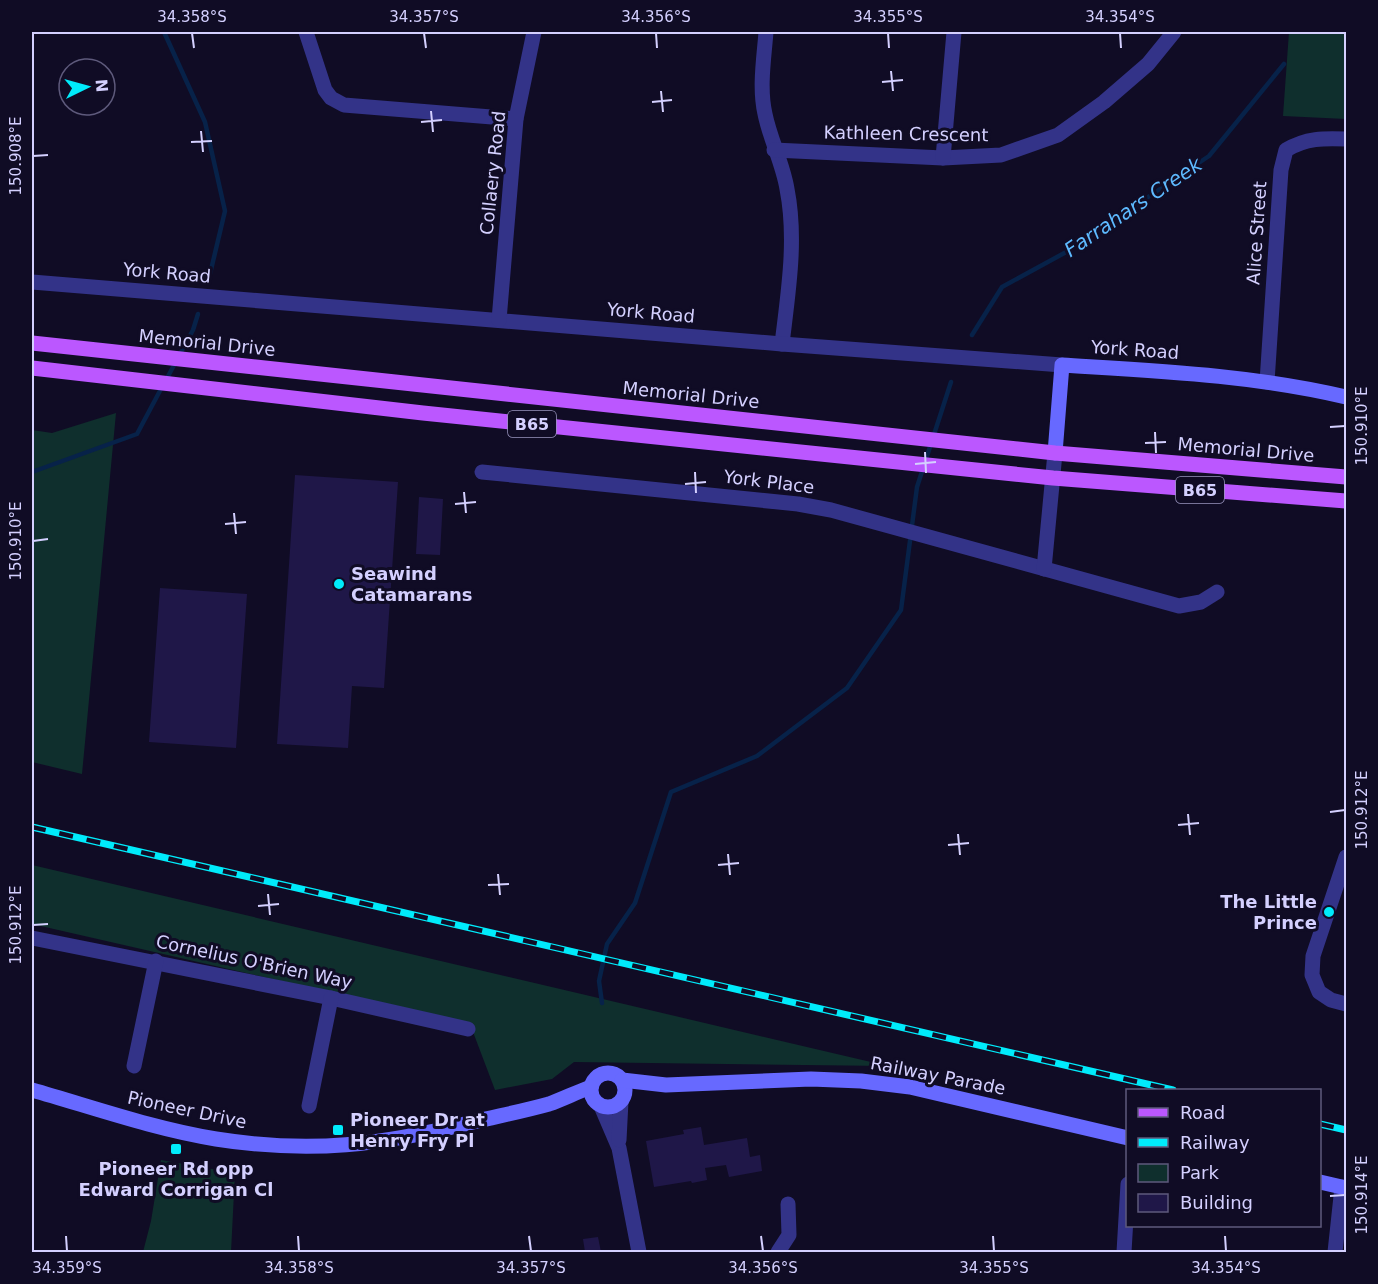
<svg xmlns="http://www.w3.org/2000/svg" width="1378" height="1284" viewBox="0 0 1378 1284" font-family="'DejaVu Sans',sans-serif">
<rect width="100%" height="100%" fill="#100c25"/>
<g fill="#0f2f2d">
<path d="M1289 32H1346V119L1283 116Z"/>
<path d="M116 413 82 774 32 762V430L52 433Z"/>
<path d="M32 865 888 1066 574 1062 552 1079 495 1090 470 1024 32 924Z"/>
<path d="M161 1160 235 1173 231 1252H143L151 1221Z"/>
</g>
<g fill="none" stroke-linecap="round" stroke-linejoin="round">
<g stroke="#072249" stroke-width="4.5">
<path d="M164 32 205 122 225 211 210 274"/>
<path d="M972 335 1002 287 1068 251 1209 156 1284 64"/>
<path d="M166 380 193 330 198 314"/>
<path d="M32 472 137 434 162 387"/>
<path d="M602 1003 599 981 607 944 635 903 671 792 757 756 847 688 901 610 917 487 951 382"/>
</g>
</g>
<g fill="#1f1748">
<path d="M295 475 398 482 384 688 352 686 348 748 277 744Z"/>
<path d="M419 497 443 499 440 555 416 554Z"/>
<path d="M160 588 247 594 236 748 149 742Z"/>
<path d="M701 1127 704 1145 747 1138 750 1157 760 1155 762 1171 729 1177 726 1165 705 1168 707 1180 692 1183 691 1181 654 1187 646 1141 684 1134 683 1130Z"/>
<path d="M598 1237 601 1252H585L583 1239Z"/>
</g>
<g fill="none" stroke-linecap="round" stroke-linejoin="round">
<g stroke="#338" stroke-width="15">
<path d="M306 32 325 90 331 98 344 105 516 119"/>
<path d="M766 32C764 58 759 88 765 114 770 139 783 164 787 189 797 240 788 293 782 344"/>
<path d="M774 150 943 158 1001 155 1058 135 1104 102 1148 64 1174 32"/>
<path d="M943 158 954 32"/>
<path d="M32 282 782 344 1062 365"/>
<path d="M499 320 516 119 534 32"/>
<path d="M1267 382 1281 170 1286 150C1306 138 1324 138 1346 139"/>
<path d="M482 472 798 504 831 510 1179 606 1201 602 1217 592"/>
<path d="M1044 569 1055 453"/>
<path d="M1346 857 1313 956 1312 975 1319 992 1331 1000 1346 1004"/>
<path d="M32 938 331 998 468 1029"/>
<path d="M134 1066 156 961"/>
<path d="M309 1106 331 998"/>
<path d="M601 1106 619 1148 639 1252"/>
<path d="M619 1140 621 1101"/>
<path d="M778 1252 789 1235 788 1204"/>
<path d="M1124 1252 1128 1184"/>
<path d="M1335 1252 1342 1187"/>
</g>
<g stroke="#6769ff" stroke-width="15">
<path d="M1055 453 1062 365C1158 371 1253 375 1346 397"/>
<circle cx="608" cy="1090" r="17"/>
<path d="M622 1080 666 1085 811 1079 861 1081 910 1087 1128 1138"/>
<path d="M32 1090C92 1107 154 1129 216 1139 311 1154 382 1145 473 1122 498 1116 524 1111 549 1104 563 1099 577 1092 591 1087"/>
<path d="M1320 1182 1346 1188"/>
</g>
<g stroke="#bb57ff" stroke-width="15">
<path d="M32 343 1055 453 1346 477"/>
<path d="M32 368 423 413 1053 478 1346 501"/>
</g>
<defs>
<g id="rail">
<path d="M32 827 1173 1090"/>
<path d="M1320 1124 1346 1130"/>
</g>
</defs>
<use href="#rail" stroke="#00ebfb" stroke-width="7"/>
<use href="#rail" stroke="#100c25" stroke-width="4.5" stroke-dasharray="14" stroke-linecap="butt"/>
</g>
<path fill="none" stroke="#d4d0ff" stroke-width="2" d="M192 33 194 48M424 33 426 48M656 33 657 48M888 33 889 48M1120 33 1121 48M891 71 893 91M882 82 903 80M661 91 663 112M652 102 672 100M431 111 433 132M421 122 442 120M201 131 203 152M191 142 212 141M33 156 48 155M1330 427 1345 426M1155 432 1156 453M1145 443 1166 442M925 452 926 473M915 464 936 462M695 472 696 493M685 484 706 482M464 492 466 513M455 504 476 502M234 513 236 534M225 524 246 522M33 541 48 539M1330 812 1345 810M1188 814 1190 835M1178 825 1199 823M958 834 960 855M948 845 969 843M728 854 730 875M718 865 739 863M498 874 500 895M488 885 509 884M268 894 270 915M258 906 279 904M33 925 48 924M1330 1196 1345 1195M66 1236 67 1251M298 1236 299 1251M529 1236 531 1251M761 1236 763 1251M993 1236 994 1251M1225 1236 1226 1251"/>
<g fill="#00ebfb" stroke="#100c25" stroke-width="2">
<circle cx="339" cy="584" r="6"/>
<circle cx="1329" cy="912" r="6"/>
<rect x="332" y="1124" width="12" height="12" rx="3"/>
<rect x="170" y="1143" width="12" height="12" rx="3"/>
</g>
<g text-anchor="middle" stroke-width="6" stroke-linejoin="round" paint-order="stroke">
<g fill="#100c25" stroke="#9995be" stroke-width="1.5">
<rect x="508" y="411" width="48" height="26" rx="4.5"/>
<rect x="1176" y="477" width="48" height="26" rx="4.5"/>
</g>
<g font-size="16" font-weight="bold" fill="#d4d0ff">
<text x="532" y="430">B65</text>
<text x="1200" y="496">B65</text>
</g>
<g font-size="18" fill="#d4d0ff" stroke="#100c25">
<text transform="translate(906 134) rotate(1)" y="6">Kathleen Crescent</text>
<text transform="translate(493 173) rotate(-84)" y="6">Collaery Road</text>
<text transform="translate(1257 233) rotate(-86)" y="6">Alice Street</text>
<text transform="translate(167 273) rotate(5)" y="6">York Road</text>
<text transform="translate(651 313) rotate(5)" y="6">York Road</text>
<text transform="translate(207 343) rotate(6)" y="6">Memorial Drive</text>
<text transform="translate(1135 350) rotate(4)" y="6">York Road</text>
<text transform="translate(691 395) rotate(6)" y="6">Memorial Drive</text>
<text transform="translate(1246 450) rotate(5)" y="6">Memorial Drive</text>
<text transform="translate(769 482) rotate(7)" y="6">York Place</text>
<text transform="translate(254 962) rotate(12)" y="6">Cornelius O'Brien Way</text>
<text transform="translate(938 1076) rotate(11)" y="6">Railway Parade</text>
<text transform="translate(187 1110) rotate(12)" y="6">Pioneer Drive</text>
</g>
<g font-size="18" font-weight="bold" fill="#d4d0ff" stroke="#100c25" text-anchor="start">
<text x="351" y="580">Seawind<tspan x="351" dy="21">Catamarans</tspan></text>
<text x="1317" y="908" text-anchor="end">The Little<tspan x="1317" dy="21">Prince</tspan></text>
<text x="350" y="1126">Pioneer Dr at<tspan x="350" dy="21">Henry Fry Pl</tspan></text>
<text x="176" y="1175" text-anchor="middle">Pioneer Rd opp<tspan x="176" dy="21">Edward Corrigan Cl</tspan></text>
</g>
<g font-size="20" font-style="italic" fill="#5ebaff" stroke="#100c25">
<text transform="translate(1133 207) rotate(-34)" y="7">Farrahars Creek</text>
</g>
</g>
<rect width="1378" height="1284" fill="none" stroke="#100c25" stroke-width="66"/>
<rect x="1126" y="1089" width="195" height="138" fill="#100c25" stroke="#5e5a7c" stroke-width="1.5"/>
<rect x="1138" y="1108" width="30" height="9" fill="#bb57ff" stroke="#5e5a7c" stroke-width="1.5"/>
<text x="1180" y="1119" font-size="18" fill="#d4d0ff">Road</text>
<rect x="1138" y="1138" width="30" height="9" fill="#00ebfb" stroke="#5e5a7c" stroke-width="1.5"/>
<text x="1180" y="1149" font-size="18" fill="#d4d0ff">Railway</text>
<rect x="1138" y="1164" width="30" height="18" fill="#0f2f2d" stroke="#5e5a7c" stroke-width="1.5"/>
<text x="1180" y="1179" font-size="18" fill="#d4d0ff">Park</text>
<rect x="1138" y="1194" width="30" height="18" fill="#1f1748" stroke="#5e5a7c" stroke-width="1.5"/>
<text x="1180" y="1209" font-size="18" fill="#d4d0ff">Building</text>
<g transform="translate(87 87) rotate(85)"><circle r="28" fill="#100c25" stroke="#5e5a7c" stroke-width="1.5"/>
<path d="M0-4.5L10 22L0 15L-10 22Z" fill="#00ebfb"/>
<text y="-9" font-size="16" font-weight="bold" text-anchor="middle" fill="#d4d0ff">N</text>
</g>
<rect x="33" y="33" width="1312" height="1218" fill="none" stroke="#d4d0ff" stroke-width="2"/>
<g font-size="15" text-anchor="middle" fill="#d4d0ff">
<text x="192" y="22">34.358°S</text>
<text x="424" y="22">34.357°S</text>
<text x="656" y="22">34.356°S</text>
<text x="888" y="22">34.355°S</text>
<text x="1120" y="22">34.354°S</text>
<text transform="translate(16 156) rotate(-90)" y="5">150.908°E</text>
<text transform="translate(1362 426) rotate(-90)" y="5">150.910°E</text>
<text transform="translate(16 541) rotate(-90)" y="5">150.910°E</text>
<text transform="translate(1362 810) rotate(-90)" y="5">150.912°E</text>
<text transform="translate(16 925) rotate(-90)" y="5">150.912°E</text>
<text transform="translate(1362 1195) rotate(-90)" y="5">150.914°E</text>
<text x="67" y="1273">34.359°S</text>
<text x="299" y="1273">34.358°S</text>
<text x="531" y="1273">34.357°S</text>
<text x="763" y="1273">34.356°S</text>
<text x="994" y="1273">34.355°S</text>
<text x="1226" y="1273">34.354°S</text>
</g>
</svg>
